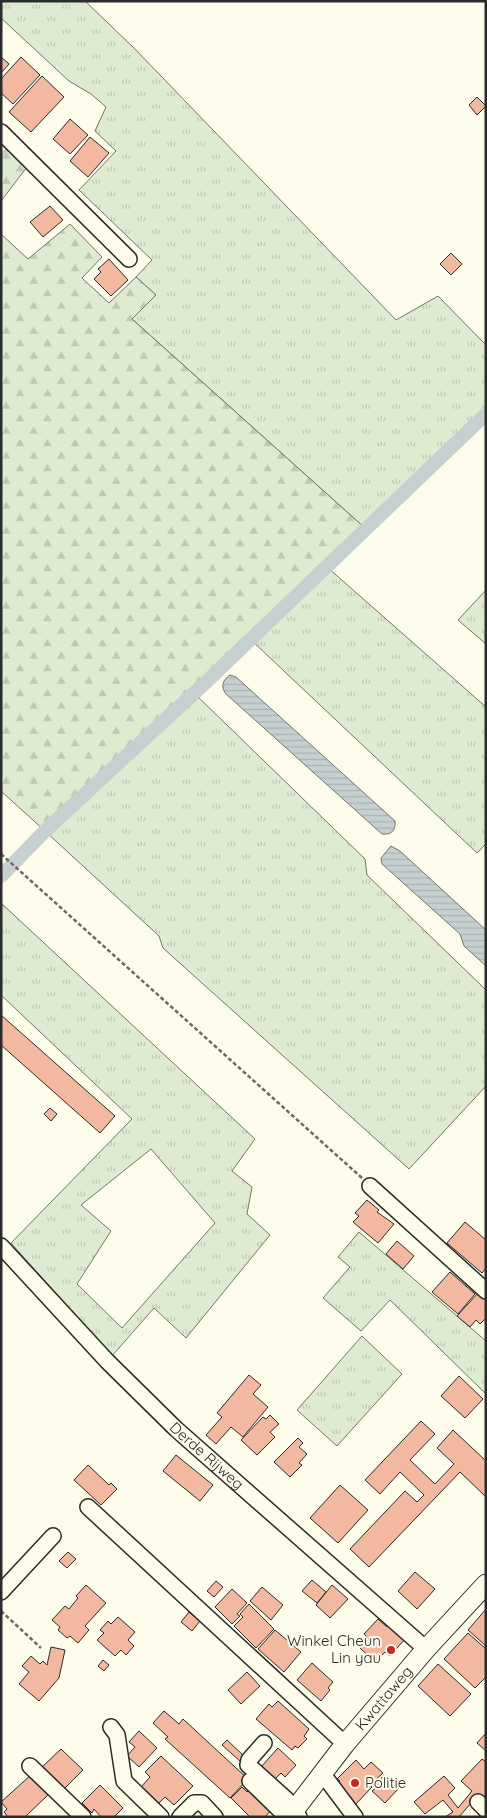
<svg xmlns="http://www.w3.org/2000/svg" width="487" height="1818" viewBox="0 0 487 1818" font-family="Quicksand,sans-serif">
<defs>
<pattern id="grass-tufts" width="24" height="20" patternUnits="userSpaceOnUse" patternTransform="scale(1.25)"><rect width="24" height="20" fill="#deebd1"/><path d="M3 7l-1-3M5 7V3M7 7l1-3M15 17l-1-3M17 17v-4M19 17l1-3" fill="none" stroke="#bfcab4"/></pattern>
<pattern id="forest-firs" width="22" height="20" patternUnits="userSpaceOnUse" patternTransform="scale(1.25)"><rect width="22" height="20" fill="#deebd1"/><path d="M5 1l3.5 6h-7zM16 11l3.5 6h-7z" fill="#bfcab4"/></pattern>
<pattern id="water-rules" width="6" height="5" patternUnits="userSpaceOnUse" patternTransform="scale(1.25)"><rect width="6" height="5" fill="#c7d0d0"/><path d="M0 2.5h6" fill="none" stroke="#abb3b3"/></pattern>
</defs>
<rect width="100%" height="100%" fill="#fdfbea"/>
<g fill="url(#grass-tufts)" stroke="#74746e" fill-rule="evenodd">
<path d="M1 1H85L134 48 396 320 438 296 486 345V414L366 529 131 318 156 295 136 277 152 260 79 190 116 151 95 131 106 107 91 94 69 81 1 18Z"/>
<path d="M327 567 486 707V844L477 853 250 639Z"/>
<path d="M486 590V644L458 620Z"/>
<path d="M194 693 365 859 367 875 486 990V1086L409 1169 163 948 159 936 45 831Z"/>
<path d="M1 903 255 1139 232 1171 252 1187 247 1214 270 1235 186 1338 154 1308 112 1356 11 1243 132 1119 1 995ZM151 1149 215 1223 122 1328 77 1284 111 1231 81 1205Z"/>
<path d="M359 1232 486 1341V1394L390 1300 361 1331 323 1298 350 1267 338 1257Z"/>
<path d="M362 1336 402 1374 337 1446 297 1410Z"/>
</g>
<g fill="url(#forest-firs)" stroke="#74746e">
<path d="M10 148 27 167 1 201V155Z"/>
<path d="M70 224 102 257 82 278 109 303 136 277 156 295 132 319 366 529 45 831 1 791V234L28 259Z"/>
</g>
<g fill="url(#water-rules)" stroke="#74746e">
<path d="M230 675 236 677 395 821C396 831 391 835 382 834L226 694C220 686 223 680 230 675Z"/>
<path d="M391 846 400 851 486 930V966L464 946 460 934 382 864 381 858Z"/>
</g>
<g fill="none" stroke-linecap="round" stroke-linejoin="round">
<path stroke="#c7d0d0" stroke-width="4" d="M1 155 10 148"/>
<path stroke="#c7d0d0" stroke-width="14" d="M1 876 45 831 205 683 486 414"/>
</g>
<g fill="#f2b8a0" stroke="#2b2b2b">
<path d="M1 57 9 64 1 73Z"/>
<path d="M21 57 40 75 13 104 1 93V79Z"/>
<path d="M42 76 64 97 31 132 9 112Z"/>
<path d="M477 97 486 106 477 115 469 105Z"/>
<path d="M70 119 88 135 70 154 53 139Z"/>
<path d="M90 137 109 153 88 177 70 161Z"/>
<path d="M50 206 63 220 43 237 30 222Z"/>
<path d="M451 253 462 264 451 275 440 264Z"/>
<path d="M109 259 128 280 111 296 94 279 101 272 98 269Z"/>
<path d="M1 1015 115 1116 100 1133 1 1045Z"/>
<path d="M50 1108 57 1114 51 1121 44 1114Z"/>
<path d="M367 1200 379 1210 377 1212 394 1224 378 1243 353 1222 359 1216 355 1213Z"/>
<path d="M465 1222 486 1240V1268L482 1273 447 1243Z"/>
<path d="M397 1241 414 1256 403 1269 386 1254Z"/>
<path d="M450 1272 475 1294 458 1314 432 1292Z"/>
<path d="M478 1293 486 1300V1318L480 1324 476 1320 470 1327 457 1316Z"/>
<path d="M249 1375 261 1385 253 1394 268 1407 243 1437 231 1427 216 1444 206 1435 222 1417 217 1413Z"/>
<path d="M459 1376 483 1399 465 1418 441 1396Z"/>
<path d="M270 1415 279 1424 270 1432 275 1437 257 1455 241 1440 263 1417 266 1419Z"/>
<path d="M421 1421 435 1434 410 1460 435 1484 454 1464 437 1448 453 1430 486 1461V1497L460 1472 369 1567 350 1549 405 1491 417 1502 424 1495 400 1472 380 1494 365 1480Z"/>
<path d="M298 1438 303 1443 299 1447 307 1454 299 1463 302 1465 290 1477 274 1462Z"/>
<path d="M176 1455 213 1485 200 1501 163 1471Z"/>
<path d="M88 1465 109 1485 111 1483 117 1489 101 1505 74 1480Z"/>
<path d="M340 1485 368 1510 338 1543 310 1518Z"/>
<path d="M68 1552 76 1559 67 1568 59 1561Z"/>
<path d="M415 1572 435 1589 417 1609 398 1591Z"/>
<path d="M312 1580 326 1592 317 1603 302 1591Z"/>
<path d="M216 1581 223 1587 214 1597 207 1591Z"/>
<path d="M86 1585 106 1603 85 1626 89 1630 78 1643 70 1636 67 1638 58 1630 60 1627 52 1620 65 1606 69 1609 78 1598 76 1596Z"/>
<path d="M332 1585 348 1599 330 1618 316 1605Z"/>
<path d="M262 1587 283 1605 271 1620 250 1601Z"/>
<path d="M232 1589 247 1603 237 1614 240 1616 232 1624 215 1607Z"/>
<path d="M249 1604 274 1629 256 1648 234 1626 243 1617 240 1614Z"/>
<path d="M486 1609V1646L468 1630Z"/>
<path d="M189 1612 200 1621 192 1631 181 1622Z"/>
<path d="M118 1617 135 1632 128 1640 134 1646 126 1655 121 1650 115 1656 97 1640 104 1633 100 1630 108 1621 111 1624Z"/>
<path d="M378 1619 387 1627 390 1624 405 1639 390 1656 385 1652 375 1662 360 1648 369 1639 364 1634Z"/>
<path d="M275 1630 301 1652 284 1672 258 1649Z"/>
<path d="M468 1633 486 1649V1677L475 1688 444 1659Z"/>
<path d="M51 1647 65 1650 59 1678 39 1701 19 1684 29 1672 22 1666 31 1656 40 1664 43 1661 47 1665Z"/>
<path d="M103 1660 109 1665 104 1671 98 1666Z"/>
<path d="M312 1663 333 1682 328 1688 330 1690 321 1701 297 1680Z"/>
<path d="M438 1664 471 1694 450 1716 418 1686Z"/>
<path d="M247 1672 260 1686 241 1704 228 1690Z"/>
<path d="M278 1701 309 1729 304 1736 307 1739 298 1748 295 1746 292 1750 256 1719 269 1704 272 1707Z"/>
<path d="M164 1711 179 1724 183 1719 248 1779 230 1798 165 1739 168 1737 153 1723Z"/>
<path d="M139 1731 157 1748 139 1767 127 1756 135 1747 129 1742Z"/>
<path d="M486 1733V1751L477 1743Z"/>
<path d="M227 1740 245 1757 241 1762 222 1745Z"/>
<path d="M278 1748 296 1765 285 1777 281 1773 274 1780 261 1767Z"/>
<path d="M61 1749 83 1770 64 1789 42 1767Z"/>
<path d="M161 1756 193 1786 174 1805 165 1797 159 1803 141 1787 150 1777 145 1772Z"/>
<path d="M482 1759 486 1762V1803L478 1795 459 1817H445L453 1812 443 1800 425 1814 414 1802 444 1776 455 1788 448 1795 458 1808 472 1791 461 1781Z"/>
<path d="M356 1760 364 1769 371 1762 383 1773 370 1785 372 1787 355 1805 335 1786 340 1781 337 1779Z"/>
<path d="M32 1774 50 1793 25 1817H8L4 1812 7 1809 1 1802Z"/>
<path d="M384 1775 399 1788 385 1803 372 1791 377 1787 375 1785Z"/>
<path d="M100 1785 123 1808 114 1817H101L94 1809 92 1813 82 1803Z"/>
<path d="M242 1787 247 1792 251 1788 272 1809 265 1817H250L231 1798Z"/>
</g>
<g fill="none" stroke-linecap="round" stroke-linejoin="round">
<defs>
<g id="minor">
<path d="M1 132 129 259"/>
<path d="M370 1186 486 1291"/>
<path id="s1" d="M1 1246 107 1361 176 1429 426 1649"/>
<path d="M88 1507 345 1744"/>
<path d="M1 1592 53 1536"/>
<path d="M111 1727 117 1735 124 1781 161 1817"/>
<path d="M264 1743 249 1760 248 1765 286 1799 299 1817"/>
<path d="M30 1766 83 1817"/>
<path d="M322 1773 355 1817"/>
<path d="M250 1781 287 1817"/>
<path d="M478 1802 486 1810"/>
<path d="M180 1817 194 1803H202L215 1817"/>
</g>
<g id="major">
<path id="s2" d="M289 1817 345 1744 426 1649 486 1584"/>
</g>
</defs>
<use href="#minor" stroke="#2b2b2b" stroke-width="18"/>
<use href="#major" stroke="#2b2b2b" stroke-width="21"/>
<g stroke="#6a6964" stroke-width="2.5" stroke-dasharray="4 2.5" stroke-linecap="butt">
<path d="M1 854 362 1178"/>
<path d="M1 1611 41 1648"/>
</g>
<use href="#minor" stroke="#fdfbea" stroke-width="15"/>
<use href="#major" stroke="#fdfbea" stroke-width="19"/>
</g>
<g fill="#c62828" stroke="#fdfbea" stroke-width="2">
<circle cx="391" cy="1650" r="5"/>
<circle cx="355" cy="1783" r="5"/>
</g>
<g text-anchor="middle" stroke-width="4" stroke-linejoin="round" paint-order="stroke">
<g font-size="15" fill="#2b2b2b" stroke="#fdfbea">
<text dy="5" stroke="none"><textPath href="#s1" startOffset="294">Derde Rijweg</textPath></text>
<text dy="5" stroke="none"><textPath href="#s2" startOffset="152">Kwattaweg</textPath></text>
</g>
<g font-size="15" fill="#2b2b2b" stroke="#fdfbea" text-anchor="end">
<text x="381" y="1646">Winkel Cheun<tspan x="381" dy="17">Lin yau</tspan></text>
<text x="365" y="1788" text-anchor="start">Politie</text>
</g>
</g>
<rect width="487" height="1818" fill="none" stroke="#2b2b2b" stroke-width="5"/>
</svg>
